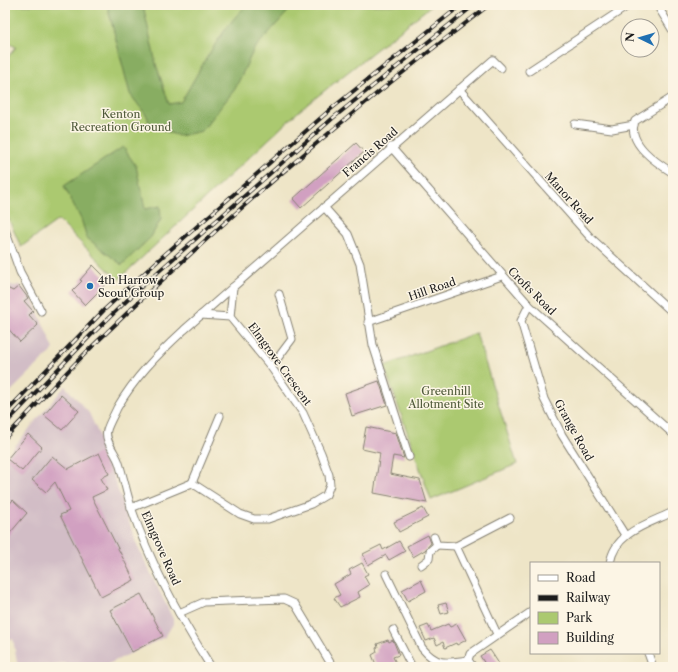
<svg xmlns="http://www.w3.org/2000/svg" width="678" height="672" viewBox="0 0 678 672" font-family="'Libre Caslon Text',serif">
<rect width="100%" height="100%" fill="#fcf5e5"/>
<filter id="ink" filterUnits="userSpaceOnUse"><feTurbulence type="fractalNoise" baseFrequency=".025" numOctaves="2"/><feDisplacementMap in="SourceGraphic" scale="8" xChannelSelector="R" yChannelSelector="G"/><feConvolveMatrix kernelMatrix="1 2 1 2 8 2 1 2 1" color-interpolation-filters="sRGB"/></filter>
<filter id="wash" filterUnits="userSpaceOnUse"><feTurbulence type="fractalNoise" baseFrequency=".012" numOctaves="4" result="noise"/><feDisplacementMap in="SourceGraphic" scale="16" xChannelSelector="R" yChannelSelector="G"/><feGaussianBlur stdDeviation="0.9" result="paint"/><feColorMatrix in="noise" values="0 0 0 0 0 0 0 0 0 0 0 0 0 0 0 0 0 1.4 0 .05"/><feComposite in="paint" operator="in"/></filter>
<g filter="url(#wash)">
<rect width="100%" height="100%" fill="#eee5c7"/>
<g fill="#d2bdc6">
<path d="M5 284 16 286 19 284 31 296 54 349 5 397Z"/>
<path d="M65 386 89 413 99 435 137 545 173 619V624L165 637 102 667H67L64 663 37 667H18L13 639 5 640V458Z"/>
</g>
<g fill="#abc970" stroke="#647246">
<path d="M5 5H432L299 111 118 280 58 220 21 247 5 211V61L16 47 5 42Z"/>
<path d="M476 333 517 464 431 500 384 366Z"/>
</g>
<g fill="#88ad62" stroke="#52643f">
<path d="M107 5H143L156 64 169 104 181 102C198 73 222 27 247 5H294L254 49 235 89 202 131 179 136 150 126 147 116 130 94Z"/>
<path d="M123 147 136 166 145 209 160 206 161 219 151 237 122 265 87 238 81 219 64 186Z"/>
</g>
<g id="blocks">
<g fill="#d1a0c1">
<path d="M356 143 364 152 301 208 293 199Z"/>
<path d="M93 265 109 281 85 305 72 291 82 281 80 280Z"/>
<path d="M19 286 28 298 24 301 33 311 29 315 38 325 20 342 5 325V287L13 291Z"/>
<path d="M379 381 387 405 352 416 345 393Z"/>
<path d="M61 395 79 411 62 430 44 415Z"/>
<path d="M366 427 396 433 404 458 393 456 390 474 420 480 427 503 374 493 380 453 362 449Z"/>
<path d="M28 434 42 447 22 471 7 459Z"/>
<path d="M99 453 109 474 101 478 107 490 92 497 134 580 101 597 60 515 69 511 55 482 46 492 32 480 52 456 68 469Z"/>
<path d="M13 500 27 513 5 539V509Z"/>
<path d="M423 508 428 517 399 532 394 522Z"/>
<path d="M428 535 431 543 425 550 413 557 407 546Z"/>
<path d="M399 541 405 551 389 560 386 555 368 565 363 554 381 545 383 550Z"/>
<path d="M362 563 368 574 364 576 369 585 358 592 360 597 340 607 334 598 340 595 334 584 351 574 349 570Z"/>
<path d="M421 580 426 591 408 601 402 590Z"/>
<path d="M141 594 163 636 132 652 110 610Z"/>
<path d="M446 603 449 612 441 614 438 605Z"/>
<path d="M448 624 450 627 457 624 466 640 457 645 456 643 445 648 443 642 437 645 434 638 426 641 420 628 428 625 431 631Z"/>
<path d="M388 640 389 642 393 640 399 655 393 657 396 663 391 665 392 667H377L372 655 377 652 376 648 378 647 377 644Z"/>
<path d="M490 650 494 656 501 667H487L480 656Z"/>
</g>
</g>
</g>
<g filter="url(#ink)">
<use href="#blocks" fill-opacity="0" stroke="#858072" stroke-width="1"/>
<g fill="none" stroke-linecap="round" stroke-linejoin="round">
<defs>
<g id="street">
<path d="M657 5 673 31"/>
<path d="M529 71 629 5"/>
<path d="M459 89 590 237 673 313"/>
<path d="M673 97 635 121C626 143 657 163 673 173"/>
<path d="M575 124 612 129 634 125"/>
<path d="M391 147 529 305 673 434"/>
<path d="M324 207 348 234 360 264 373 345 409 457"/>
<path d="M5 230 20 272 41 311"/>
<path d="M529 305 521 321 544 399 562 435 625 535"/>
<path d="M230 317 233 287"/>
<path d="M368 322 502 276"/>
<path d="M271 367 292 339 279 294"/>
<path d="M192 483 220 416"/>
<path d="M131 508 192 483 240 514 254 519H268L311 504 326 495 330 485 329 475 321 453 303 413 271 367 230 317 201 315"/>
<path d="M434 537 437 545 456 546"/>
<path d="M610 563C615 532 648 524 673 512"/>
<path d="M421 565 429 559 430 551 437 545"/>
<path d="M386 574 422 648C437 666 446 663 468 660"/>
<path d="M179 613 204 602 284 599 295 604 331 664"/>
<path d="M393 630 412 667"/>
<path d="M497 634 456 546 510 518"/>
<path d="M648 653 653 667"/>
<path d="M211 667C180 618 151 565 132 510 127 495 124 479 119 463 116 453 104 441 107 430 109 423 114 415 117 408 135 377 157 355 184 330L493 60 501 68"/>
<path d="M473 667 468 660 470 654 531 612"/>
</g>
</defs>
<use href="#street" stroke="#858072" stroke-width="9"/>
<use href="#street" stroke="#fff" stroke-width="7"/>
<defs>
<g id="rail">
<path d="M5 413 104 310 162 257 331 109 461 5"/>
<path d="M5 424 91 335 142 286 333 118 474 5"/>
<path d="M5 438C37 405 68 369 102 337 224 219 354 108 489 5"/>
</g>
</defs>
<use href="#rail" stroke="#1c1c1c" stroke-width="4"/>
<use href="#rail" stroke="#fcf5e5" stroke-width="2.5" stroke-dasharray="8" stroke-linecap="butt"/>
</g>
</g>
<circle fill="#1f6fb2" stroke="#fcf5e5" stroke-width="1.5" cx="90" cy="286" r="4"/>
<g text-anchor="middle" stroke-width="3" stroke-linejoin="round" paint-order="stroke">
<g font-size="11" fill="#4e5939" stroke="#fcf5e5">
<text x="121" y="118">Kenton<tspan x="121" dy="13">Recreation Ground</tspan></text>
<text x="446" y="395">Greenhill<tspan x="446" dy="13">Allotment Site</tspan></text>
</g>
<g font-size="11" fill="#1c1c1c" stroke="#fcf5e5">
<text transform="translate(370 152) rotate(-41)" y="4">Francis Road</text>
<text transform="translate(569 198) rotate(48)" y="4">Manor Road</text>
<text transform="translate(432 289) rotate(-19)" y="4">Hill Road</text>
<text transform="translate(532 291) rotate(45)" y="4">Crofts Road</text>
<text transform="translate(280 364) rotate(54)" y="4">Elmgrove Crescent</text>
<text transform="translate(574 430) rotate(61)" y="4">Grange Road</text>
<text transform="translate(161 548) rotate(66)" y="4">Elmgrove Road</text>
</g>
<g font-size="11" fill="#1c1c1c" stroke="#fcf5e5" text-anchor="start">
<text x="98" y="284">4th Harrow<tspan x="98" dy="13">Scout Group</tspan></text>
</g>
</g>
<rect width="678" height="672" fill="none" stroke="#fcf5e5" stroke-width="20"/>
<rect x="530" y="562" width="130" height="92" fill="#fcf5e5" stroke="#a29e95"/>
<rect x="538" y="575" width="20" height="6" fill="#ffffff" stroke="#a29e95"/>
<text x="566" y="582" font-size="12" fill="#1c1c1c">Road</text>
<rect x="538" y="595" width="20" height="6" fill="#1c1c1c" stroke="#a29e95"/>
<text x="566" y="602" font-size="12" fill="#1c1c1c">Railway</text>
<rect x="538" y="612" width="20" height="12" fill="#abc970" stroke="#a29e95"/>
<text x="566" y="622" font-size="12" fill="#1c1c1c">Park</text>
<rect x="538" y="632" width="20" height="12" fill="#d1a0c1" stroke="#a29e95"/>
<text x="566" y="642" font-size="12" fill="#1c1c1c">Building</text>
<g transform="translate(640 38) rotate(275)"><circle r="19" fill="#fcf5e5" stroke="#a29e95"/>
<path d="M0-3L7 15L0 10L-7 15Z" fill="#1f6fb2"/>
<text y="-6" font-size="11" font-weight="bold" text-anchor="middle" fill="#1c1c1c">N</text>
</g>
</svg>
